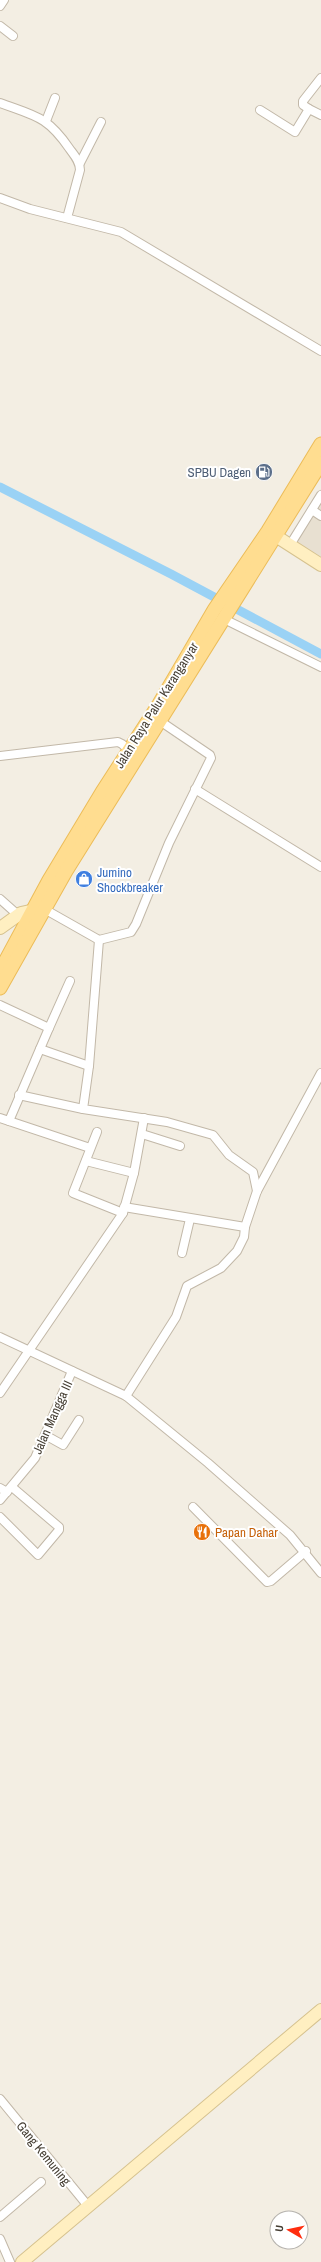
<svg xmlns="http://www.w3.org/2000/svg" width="321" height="2262" viewBox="0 0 321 2262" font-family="'Archivo Narrow',sans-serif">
<rect width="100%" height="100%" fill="#f3eee3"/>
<path fill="#e8e0d1" d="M321 489V562L287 541Z"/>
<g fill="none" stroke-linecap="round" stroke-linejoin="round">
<path stroke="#9ad2f5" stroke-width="9" d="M0 487 171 574 321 654"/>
<defs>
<g id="street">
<path d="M0 6 4 0"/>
<path d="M0 26 13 36"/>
<path d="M0 103C35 116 47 116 69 148 74 155 80 161 80 170L67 218"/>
<path d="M309 109 303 105V101L321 78"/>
<path d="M260 110 295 132 309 109 321 115"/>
<path d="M46 121 55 98"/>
<path d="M80 163 101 122"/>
<path d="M0 198 30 209 121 232 321 351"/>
<path d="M312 510 321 516"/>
<path d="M290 545 321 495"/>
<path d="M224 619 321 667"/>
<path d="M0 756 118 742 122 744 132 753"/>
<path d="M195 789 321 867"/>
<path d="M0 899 18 915"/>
<path d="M46 910 99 940 131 932 136 924 169 843 211 758 210 755 157 719"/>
<path d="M99 940 89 1066 83 1109 167 1122 213 1135 229 1155 253 1172 257 1191"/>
<path d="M0 1005 49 1028 9 1121"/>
<path d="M49 1028 70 981"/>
<path d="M40 1049 89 1066"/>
<path d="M19 1095 83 1109"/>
<path d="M0 1118 90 1148"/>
<path d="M97 1132 73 1193 123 1213"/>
<path d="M142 1134 180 1146"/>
<path d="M86 1161 134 1173"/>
<path d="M124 1207 245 1227"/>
<path d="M182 1253 190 1219"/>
<path d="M0 1337 126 1396 208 1463 290 1535 321 1573"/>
<path d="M0 1393 123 1213 134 1173 144 1118"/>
<path d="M126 1396 176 1317 187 1286 221 1268 237 1251 244 1237 245 1227 257 1191 321 1073"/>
<path d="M45 1435 63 1445 79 1420"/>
<path d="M0 1488 7 1492"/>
<path d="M0 1500 35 1458 72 1371"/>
<path d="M193 1507 267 1582 271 1581 306 1551"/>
<path d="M0 1517 38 1555 59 1530V1527L12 1487"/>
<path d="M0 2099 88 2206"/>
<path d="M0 2217 41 2182"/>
<path d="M0 2239 10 2262"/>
</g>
<g id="secondary">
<path d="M268 531 321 565"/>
<path d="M0 928 21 913 39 909"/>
<path d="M22 2262 321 2010"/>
</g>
<g id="primary">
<path d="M0 971 49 880 102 792 159 704 214 610 268 531 321 444"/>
<path d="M0 988 66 871 321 463"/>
</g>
</defs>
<use href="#street" stroke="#c2b8a8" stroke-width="10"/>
<use href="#secondary" stroke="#d6c28f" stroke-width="14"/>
<use href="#primary" stroke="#ecbc58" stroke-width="15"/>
<use href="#street" stroke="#fff" stroke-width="8"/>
<use href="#secondary" stroke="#ffefc1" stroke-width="12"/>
<use href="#primary" stroke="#ffdd90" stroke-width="13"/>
</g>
<defs>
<symbol id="fuel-disc" viewBox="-11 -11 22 22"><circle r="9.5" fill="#5c6f8a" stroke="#fff"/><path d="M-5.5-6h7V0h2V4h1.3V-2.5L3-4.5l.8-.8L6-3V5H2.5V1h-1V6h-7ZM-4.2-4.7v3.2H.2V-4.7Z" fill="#fff"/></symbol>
<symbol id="shop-disc" viewBox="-11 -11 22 22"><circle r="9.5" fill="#3f7fe0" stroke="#fff"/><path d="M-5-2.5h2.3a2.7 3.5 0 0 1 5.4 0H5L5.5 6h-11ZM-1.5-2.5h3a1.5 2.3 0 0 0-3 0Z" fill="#fff"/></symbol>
<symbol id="restaurant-disc" viewBox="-11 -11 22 22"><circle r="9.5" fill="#e8710a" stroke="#fff"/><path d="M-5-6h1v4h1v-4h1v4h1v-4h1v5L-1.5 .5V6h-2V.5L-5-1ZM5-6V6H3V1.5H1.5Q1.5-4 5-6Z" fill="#fff"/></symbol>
</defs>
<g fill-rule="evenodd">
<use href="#fuel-disc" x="254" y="462" width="20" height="20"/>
<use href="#shop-disc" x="74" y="869" width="20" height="20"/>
<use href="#restaurant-disc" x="192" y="1522" width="20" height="20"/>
</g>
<g text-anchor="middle" stroke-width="4" stroke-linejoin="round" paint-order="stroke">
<g font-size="13" fill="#4e5e75" stroke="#fff" text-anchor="end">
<text x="251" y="477">SPBU Dagen</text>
</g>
<g font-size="13" fill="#453e33" stroke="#fff">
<text transform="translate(156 705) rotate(-58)" y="5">Jalan Raya Palur Karanganyar</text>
<text transform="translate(52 1417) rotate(-66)" y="5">Jalan Mangga III</text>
<text transform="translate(44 2153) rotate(51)" y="5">Gang Kemuning</text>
</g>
<g font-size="13" fill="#366cbe" stroke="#fff" text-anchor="start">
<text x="97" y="877">Jumino<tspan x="97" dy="15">Shockbreaker</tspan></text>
</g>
<g font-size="13" fill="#c56008" stroke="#fff" text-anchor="start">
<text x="215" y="1537">Papan Dahar</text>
</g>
</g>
<g transform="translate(289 2230) rotate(279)"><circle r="19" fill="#ffffff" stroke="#b5b2ad"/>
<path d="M0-3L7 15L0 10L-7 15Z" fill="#ff2d0e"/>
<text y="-6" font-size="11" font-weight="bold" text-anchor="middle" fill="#453e33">U</text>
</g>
</svg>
